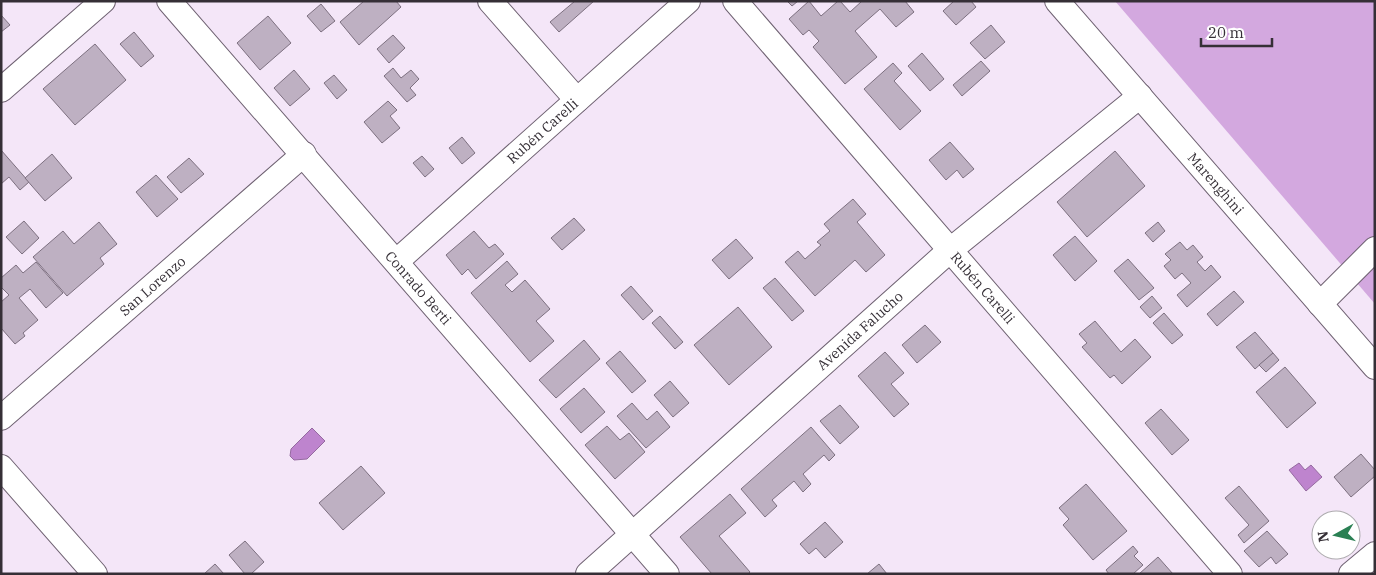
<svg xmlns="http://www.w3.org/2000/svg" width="1376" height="575" viewBox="0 0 1376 575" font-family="'IBM Plex Serif',serif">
<rect width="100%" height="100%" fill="#f4e6f8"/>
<path fill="#d3a8df" d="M1115 1H1375V304Z"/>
<g fill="#be84ce" stroke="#956aa0">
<path d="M312 428 325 441 307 459 294 460 290 456 291 449Z"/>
<path d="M1299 463 1305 470 1311 465 1322 477 1306 491 1289 470Z"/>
</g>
<g fill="#beb0c2" stroke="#7d7080">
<path d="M364 1H396L401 7 359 45 340 22Z"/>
<path d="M575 1H594L559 32 550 22Z"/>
<path d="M787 1H798L792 6Z"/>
<path d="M809 1 821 16 838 1H840L850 12 862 1H905L914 12 896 27 880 9 855 31 877 57 845 84 813 47 819 41 809 30 803 35 789 19Z"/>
<path d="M954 1H971L976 7 956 25 943 11Z"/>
<path d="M321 4 335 21 321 32 307 16Z"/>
<path d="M1 15 10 25 1 32Z"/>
<path d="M268 16 291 43 260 70 237 43Z"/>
<path d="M991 25 1005 42 985 59 970 43Z"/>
<path d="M134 32 154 56 141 67 120 44Z"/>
<path d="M393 35 405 48 389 63 377 49Z"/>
<path d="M95 44 126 80 75 125 43 89Z"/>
<path d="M922 53 944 79 930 91 908 66Z"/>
<path d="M981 61 990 71 962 96 953 85Z"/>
<path d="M893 63 902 73 894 81 921 111 900 130 864 89Z"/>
<path d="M393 68 401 78 411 70 419 79 410 88 416 95 407 102 384 76Z"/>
<path d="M294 70 310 89 290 106 274 88Z"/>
<path d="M334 75 347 90 337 99 324 83Z"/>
<path d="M388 101 397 110 390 116 400 128 382 143 364 122Z"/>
<path d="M462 137 475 153 462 164 449 148Z"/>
<path d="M950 142 974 169 963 178 957 170 946 180 929 160Z"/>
<path d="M1 150 29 182 20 190 9 177 1 184Z"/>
<path d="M1115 151 1145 186 1087 237 1057 202Z"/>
<path d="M52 154 72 178 45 201 25 178Z"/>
<path d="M422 156 434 169 425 177 413 163Z"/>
<path d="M189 158 204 174 181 193 167 177Z"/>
<path d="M156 175 178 199 157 217 136 192Z"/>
<path d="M853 199 866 214 857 222 885 255 866 272 855 260 815 296 785 262 798 251 805 259 821 245 817 242 830 231 824 224Z"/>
<path d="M574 218 585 230 562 250 551 238Z"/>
<path d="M24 221 39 238 22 254 6 237Z"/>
<path d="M99 222 117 244 100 258 104 264 67 296 33 257 63 231 74 244Z"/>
<path d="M1158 222 1165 231 1153 242 1145 233Z"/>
<path d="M474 231 489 248 495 244 504 254 476 279 468 269 462 275 446 255Z"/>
<path d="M1075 236 1097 261 1075 281 1053 255Z"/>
<path d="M736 239 753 258 729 279 712 260Z"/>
<path d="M1180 242 1187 250 1193 245 1203 257 1197 262 1205 271 1211 265 1221 277 1187 307 1177 295 1191 283 1182 273 1175 279 1164 266 1171 260 1165 254Z"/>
<path d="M1128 259 1154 288 1139 300 1114 271Z"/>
<path d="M507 261 518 274 505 285 512 292 525 280 550 309 536 321 554 341 530 362 471 293Z"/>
<path d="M36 262 63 293 46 308 30 289 19 298 38 320 23 333 25 336 15 344 1 328V302L9 295 1 287V278L16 265 23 273Z"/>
<path d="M775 278 804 311 792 321 763 288Z"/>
<path d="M631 286 653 311 643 320 621 295Z"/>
<path d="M1234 291 1244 302 1217 326 1207 314Z"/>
<path d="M1152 296 1162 308 1150 318 1140 307Z"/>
<path d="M738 307 772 347 729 385 694 345Z"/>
<path d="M1164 313 1183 335 1172 344 1153 323Z"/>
<path d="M660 316 683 342 675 349 652 323Z"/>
<path d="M1095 321 1121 352 1135 339 1151 357 1122 384 1114 375 1110 378 1082 347 1087 343 1079 334Z"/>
<path d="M925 325 941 342 917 363 902 345Z"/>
<path d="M1255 332 1273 353 1255 369 1236 347Z"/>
<path d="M584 340 600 359 556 398 539 380Z"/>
<path d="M620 351 646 381 632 393 606 363Z"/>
<path d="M885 352 904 373 891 384 909 404 894 417 858 376Z"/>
<path d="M1273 353 1279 360 1266 372 1259 365Z"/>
<path d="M1285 367 1316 403 1287 428 1256 392Z"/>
<path d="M670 381 689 403 673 417 654 395Z"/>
<path d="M584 388 605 412 581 433 560 409Z"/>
<path d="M632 403 647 420 657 411 670 427 646 448 617 416Z"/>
<path d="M840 405 859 427 840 444 820 421Z"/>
<path d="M1161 409 1189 440 1172 455 1145 423Z"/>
<path d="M607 426 620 440 629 433 645 452 615 479 585 445Z"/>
<path d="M811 427 835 455 829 461 824 455 803 474 811 484 803 492 794 481 772 500 777 506 765 517 741 489Z"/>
<path d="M1361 454 1375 470V476L1351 497 1334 477Z"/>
<path d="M361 466 385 493 343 530 319 503Z"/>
<path d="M1086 484 1127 531 1093 560 1063 525 1069 519 1059 508Z"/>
<path d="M1239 486 1269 521 1244 543 1238 535 1249 525 1225 498Z"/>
<path d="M730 494 746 513 719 536 750 572 748 574H712L680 537Z"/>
<path d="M825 522 843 542 825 558 816 548 809 554 800 544Z"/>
<path d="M1267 531 1288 554 1276 564 1271 557 1259 567 1244 551Z"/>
<path d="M245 541 264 562 251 574H245L229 555Z"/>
<path d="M1133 546 1138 552 1134 556 1143 565 1133 574H1109L1106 570Z"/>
<path d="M1158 557 1173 574H1139Z"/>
<path d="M215 564 224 574H204Z"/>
<path d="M879 564 887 574H867Z"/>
</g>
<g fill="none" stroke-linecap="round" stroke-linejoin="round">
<defs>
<g id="minor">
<path id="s1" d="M169 1 667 574"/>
<path d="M490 1 577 100"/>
<path id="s2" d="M735 1 1230 574"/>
<path id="s3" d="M1057 1 1375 367"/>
<path d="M1 90 103 1"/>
<path id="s4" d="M397 261 688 1"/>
<path d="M1320 304 1375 249"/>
<path id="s5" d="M1 418 304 154"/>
<path d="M1 467 95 574"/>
<path id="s6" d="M588 574 949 251 1140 96"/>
<path d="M1351 574 1375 554"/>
</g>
</defs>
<use href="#minor" stroke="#6f6272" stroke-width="26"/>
<use href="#minor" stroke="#fff" stroke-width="24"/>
</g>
<g text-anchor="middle" stroke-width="4.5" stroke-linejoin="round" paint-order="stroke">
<g font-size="14" fill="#352f36" stroke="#fff">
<text dy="5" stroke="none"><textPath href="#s4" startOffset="195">Rubén Carelli</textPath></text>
<text dy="5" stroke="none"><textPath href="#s3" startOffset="242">Marenghini</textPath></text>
<text dy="5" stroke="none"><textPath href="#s5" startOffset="201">San Lorenzo</textPath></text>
<text dy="5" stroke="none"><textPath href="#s1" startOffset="380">Conrado Berti</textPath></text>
<text dy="5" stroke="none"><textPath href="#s2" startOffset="379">Rubén Carelli</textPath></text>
<text dy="5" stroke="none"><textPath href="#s6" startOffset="365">Avenida Falucho</textPath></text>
</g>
</g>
<rect width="1376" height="575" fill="none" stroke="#352f36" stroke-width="5"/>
<g transform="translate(1336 535) rotate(262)"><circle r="24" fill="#ffffff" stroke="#aeacaf"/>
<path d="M0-4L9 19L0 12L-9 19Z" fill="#2a8053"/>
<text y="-8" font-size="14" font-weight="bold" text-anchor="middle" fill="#352f36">N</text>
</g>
<path d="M1201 38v8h71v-8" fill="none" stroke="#352f36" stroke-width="2.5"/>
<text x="1208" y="38" font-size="15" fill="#352f36" stroke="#ffffff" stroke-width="4" paint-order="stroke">20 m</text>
</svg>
